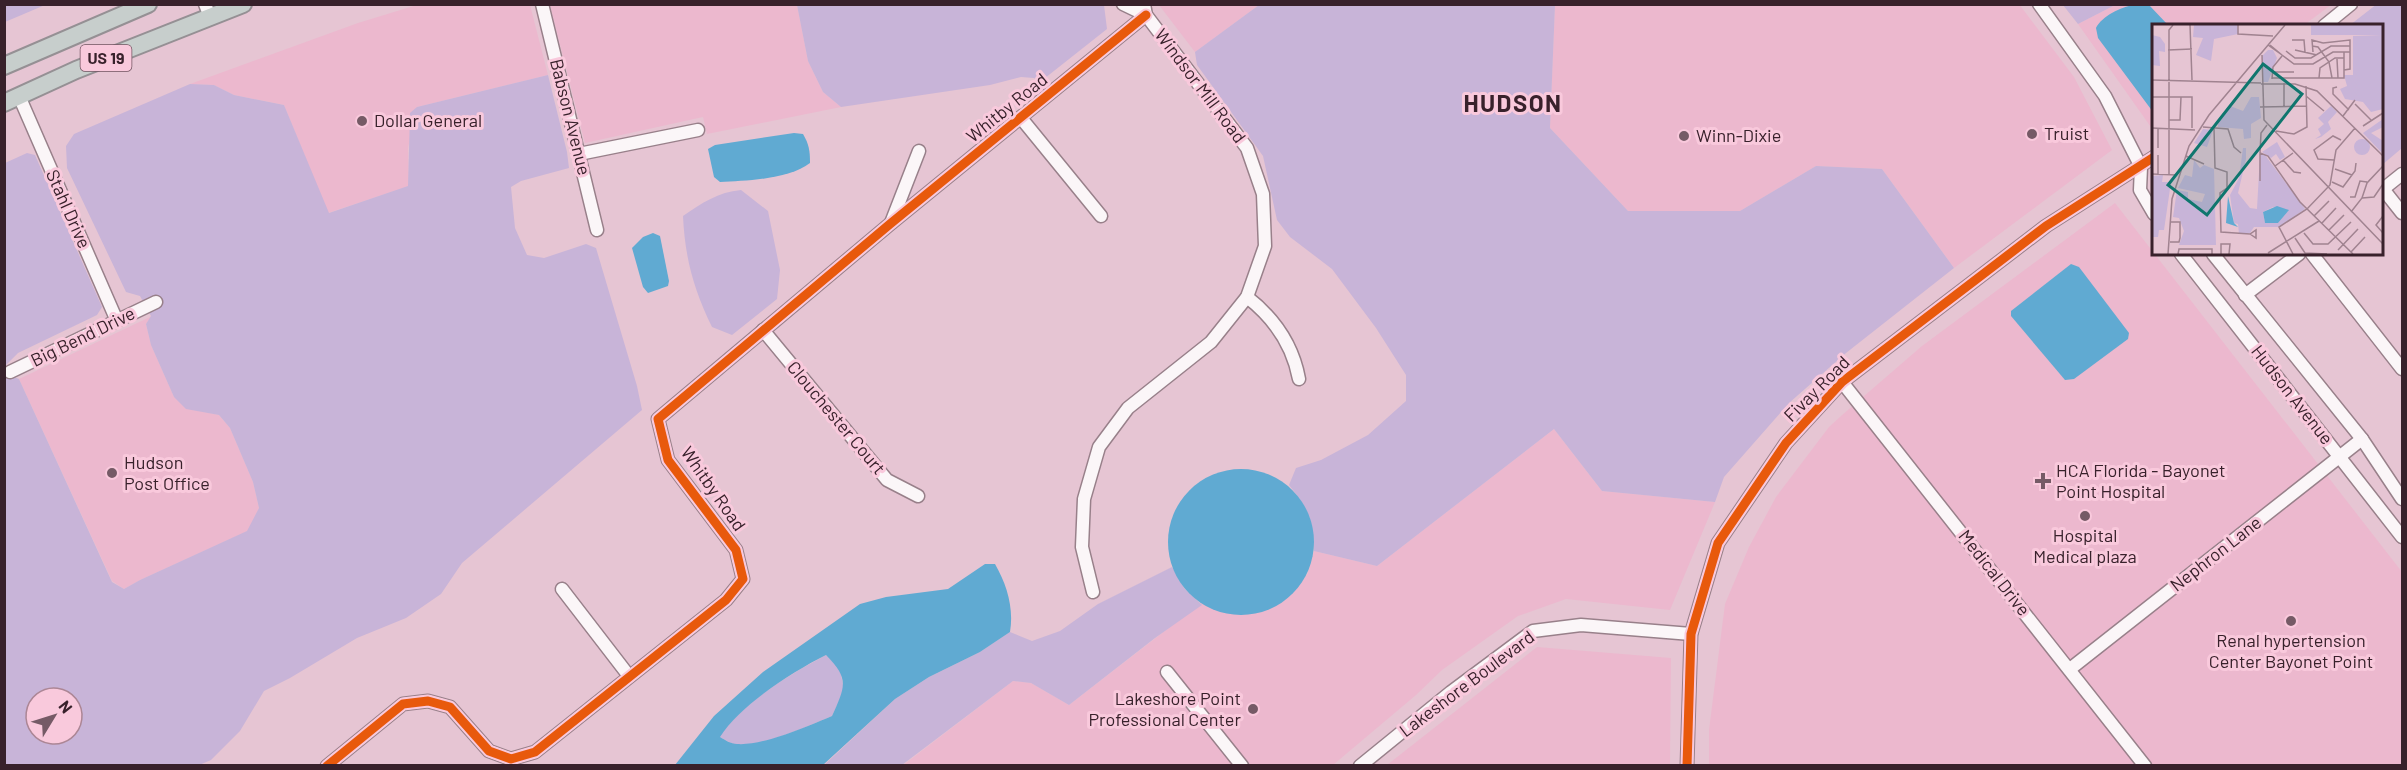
<svg xmlns="http://www.w3.org/2000/svg" width="2407" height="770" viewBox="0 0 2407 770" font-family="Barlow,sans-serif">
<rect width="100%" height="100%" fill="#e6c5d3"/>
<g fill="#ecb8ce">
<path d="M420 4 530 5 548 75 417 107 408 148 409 186 328 213 284 105 234 95 214 85 190 84 358 23Z"/>
<path d="M2019 4 2074 77 2112 150 1954 268 1882 169 1816 166 1740 211H1628L1550 128 1555 5Z"/>
<path d="M550 5H797L808 61 823 92 841 107 707 134 703 117 585 143Z"/>
<path d="M1159 5H1259L1195 52Z"/>
<path d="M2115 5H2331L2304 25 2154 26 2153 130 2078 24Z"/>
<path d="M2115 203 2402 572V765L1709 766V730L1725 604 1749 547 1776 497 1829 427 1841 416 1922 346Z"/>
<path d="M152 316 146 324 151 345 174 397 205 412 219 415 230 428 253 482 259 508 248 531 140 580 124 589 112 581 19 379Z"/>
<path d="M1554 429 1602 491 1715 502 1670 610 1566 599 1518 616 1442 670 1416 695 1333 765 902 766 1013 681 1031 683 1069 705 1201 603 1307 575 1314 551 1377 566Z"/>
<path d="M1537 647 1671 658 1670 765H1387Z"/>
</g>
<g fill="#c8b4d8" fill-rule="evenodd">
<path d="M5 4H45V5L5 22Z"/>
<path d="M2377 4 2402 5V148L2382 165V26L2350 25Z"/>
<path d="M797 5H1104L1107 29 1040 82 1034 78 1021 77 990 85 841 107 823 92 808 61Z"/>
<path d="M1259 5H1555L1550 128 1628 211H1740L1816 166 1882 169 1954 268 1846 353 1789 403 1724 477 1715 502 1602 491 1554 429 1377 566 1314 551C1313 520 1309 510 1289 485L1296 468 1321 460 1368 435 1406 401V375L1376 328 1332 269 1290 237 1277 220 1263 156 1197 65 1195 52Z"/>
<path d="M2063 5H2115L2078 24Z"/>
<path d="M548 75 567 152 569 168 521 181 511 187 515 228 527 255 544 258 586 244 596 248 637 386 642 410 462 563 441 594 406 618 357 638 290 678 264 691 240 731 211 760 197 766 5 765 4 373 19 379 112 582 124 589 140 580 247 531 259 508 253 482 230 428 219 415 186 409 174 397 151 345 146 324 151 316 140 296 126 292 67 168 66 146 74 134 190 84 214 85 234 95 284 105 329 213 408 186 410 113 417 107ZM36 698H72V734H36Z"/>
<path d="M27 153 35 155 102 307 97 315 18 353 5 366V163Z"/>
<path d="M741 190 768 211 780 270 777 299 732 335 712 327C694 290 685 259 683 216 702 203 718 192 741 190Z"/>
<path d="M1172 567 1184 588 1202 605 1155 638 1069 705 1031 683 1013 681 902 765 823 766 895 699 929 677 980 652 1010 632 1032 641 1060 631 1098 604Z"/>
<path d="M826 655 840 669 844 690 832 716C808 726 762 747 737 745 731 744 725 739 719 737 745 701 787 676 826 655Z"/>
</g>
<g fill="#60aad2" fill-rule="evenodd">
<path d="M2134 5H2149L2168 25 2154 26 2153 112 2098 38 2096 28C2102 16 2121 7 2134 5Z"/>
<path d="M794 133 803 134C809 144 810 151 810 163 790 179 746 181 720 182L714 177 708 149 715 145Z"/>
<path d="M653 233 660 236 669 281 668 286 648 293 643 287 632 248 643 237Z"/>
<path d="M2071 264 2079 267 2129 333 2128 339 2074 379 2065 380 2011 316V311Z"/>
<circle cx="1241" cy="542" r="73"/>
<path d="M985 564H995C1007 585 1014 608 1010 632L980 652 929 677 895 699 823 765H675L714 716 763 672 860 604 886 597 948 589ZM826 655C850 679 845 687 832 716 808 726 763 746 737 744 731 744 725 740 720 737 740 705 792 672 826 655Z"/>
</g>
<g fill="none" stroke-linecap="round" stroke-linejoin="round">
<defs>
<g id="minor">
<path d="M205 4 210 17"/>
<path d="M542 4 597 230"/>
<path d="M1123 4 1146 15"/>
<path d="M2039 4 2105 96 2141 167 2140 190 2154 214"/>
<path d="M2324 26 2351 4"/>
<path d="M19 96 117 321"/>
<path d="M1021 118 1101 216"/>
<path d="M579 154 698 130"/>
<path d="M2383 189 2402 213"/>
<path d="M2382 190 2402 174"/>
<path d="M891 223 919 151"/>
<path d="M2181 254 2402 537"/>
<path d="M2213 254 2362 439 2402 499"/>
<path d="M2312 254 2402 369"/>
<path d="M2245 295 2299 254"/>
<path d="M1247 297C1274 318 1293 346 1299 379"/>
<path d="M763 330 887 480 918 496"/>
<path d="M10 372 156 302"/>
<path d="M1842 382 2145 766"/>
<path d="M562 589 629 676"/>
<path d="M1093 592 1082 547 1084 499 1099 447 1128 408 1211 342 1247 297 1265 246 1263 194 1247 148 1146 15 1144 4"/>
<path d="M2070 669 2362 439"/>
<path d="M1167 672 1242 766"/>
<path d="M327 766 403 704 428 701 450 707 489 751 511 759 535 752 726 600 743 579 736 550 668 460 658 419 890 224 1146 15"/>
<path d="M1360 766 1451 692 1533 631 1581 625 1691 634"/>
<path d="M1687 766 1691 634 1718 543 1786 443 1842 382 2046 226 2154 157"/>
</g>
<g id="highway">
<path d="M4 66 148 4"/>
<path d="M4 103 76 70 243 4"/>
</g>
</defs>
<use href="#minor" stroke="#98808a" stroke-width="15"/>
<use href="#highway" stroke="#959094" stroke-width="20"/>
<use href="#minor" stroke="#fbf6f8" stroke-width="12"/>
<use href="#highway" stroke="#c7cecc" stroke-width="16"/>
<defs>
<g id="cycleway">
<path d="M327 766 403 704 428 701 450 707 489 751 511 759 535 752 726 600 743 579 736 550 668 460 658 419 890 224 1146 15"/>
<path d="M1687 766 1691 634 1718 543 1786 443 1842 382 2046 226 2154 157"/>
</g>
</defs>
<use href="#cycleway" stroke="#f9c9dc" stroke-width="13"/>
<use href="#cycleway" stroke="#e8590c" stroke-width="9"/>
</g>
<g fill="#755a66" stroke="#f9c9dc" stroke-width="2">
<circle cx="362" cy="121" r="6"/>
<circle cx="2032" cy="134" r="6"/>
<circle cx="1684" cy="136" r="6"/>
<circle cx="112" cy="473" r="6"/>
<path d="M2040 472h6v6h6v6h-6v6h-6v-6h-6v-6h6z"/>
<circle cx="2085" cy="516" r="6"/>
<circle cx="2291" cy="621" r="6"/>
<circle cx="1253" cy="709" r="6"/>
</g>
<g text-anchor="middle" stroke-width="6" stroke-linejoin="round" paint-order="stroke">
<rect fill="#f9c9dc" stroke="#725360" stroke-width="1.5" x="80.5" y="45" width="51" height="26" rx="4.5"/>
<g font-size="16" font-weight="bold" fill="#38212b">
<text x="106" y="64">US 19</text>
</g>
<g font-size="18" fill="#38212b" stroke="#f9c9dc">
<text transform="translate(1200 86) rotate(53)" y="6">Windsor Mill Road</text>
<text transform="translate(1007 108) rotate(-39)" y="6">Whitby Road</text>
<text transform="translate(570 117) rotate(76)" y="6">Babson Avenue</text>
<text transform="translate(68 209) rotate(66)" y="6">Stahl Drive</text>
<text transform="translate(83 337) rotate(-26)" y="6">Big Bend Drive</text>
<text transform="translate(1817 389) rotate(-45)" y="6">Fivay Road</text>
<text transform="translate(2292 395) rotate(52)" y="6">Hudson Avenue</text>
<text transform="translate(836 418) rotate(50)" y="6">Clouchester Court</text>
<text transform="translate(713 489) rotate(55)" y="6">Whitby Road</text>
<text transform="translate(2216 554) rotate(-38)" y="6">Nephron Lane</text>
<text transform="translate(1994 573) rotate(52)" y="6">Medical Drive</text>
<text transform="translate(1467 684) rotate(-37)" y="6">Lakeshore Boulevard</text>
</g>
<g font-size="18" fill="#38212b" stroke="#f9c9dc" text-anchor="start">
<text x="374" y="127">Dollar General</text>
<text x="2044" y="140">Truist</text>
<text x="1696" y="142">Winn-Dixie</text>
<text x="124" y="469">Hudson<tspan x="124" dy="21">Post Office</tspan></text>
<text x="2056" y="477">HCA Florida - Bayonet<tspan x="2056" dy="21">Point Hospital</tspan></text>
<text x="2085" y="542" text-anchor="middle">Hospital<tspan x="2085" dy="21">Medical plaza</tspan></text>
<text x="2291" y="647" text-anchor="middle">Renal hypertension<tspan x="2291" dy="21">Center Bayonet Point</tspan></text>
<text x="1241" y="705" text-anchor="end">Lakeshore Point<tspan x="1241" dy="21">Professional Center</tspan></text>
</g>
<g font-size="24" font-weight="bold" letter-spacing="1.5" fill="#38212b" stroke="#f9c9dc">
<text x="1513" y="112">HUDSON</text>
</g>
</g>
<g transform="translate(2152 24)">
<rect width="231" height="231" fill="#e6c5d3"/>
<path d="M42 1H85L86 10 62 15 59 37 44 31 51 14 41 13ZM159 1H231V85L219 88 211 78 193 75 188 65 195 62 192 51H201V12L230 11H159ZM0 11 8 13 13 20V28L7 27 8 42 0 41ZM116 26H121L125 34 116 58H111L110 32ZM99 73H107L109 94 99 100V114L92 115 91 105 66 103V96L78 82 91 87ZM179 82 185 88 176 98 179 105 169 113 163 115 169 111 166 105 172 100 166 94ZM231 95V103L219 109 231 117V130L211 109ZM51 105 61 106 55 123 42 119ZM202 123a8 8 0 1 1 16 0a8 8 0 1 1-16 0ZM125 118 133 133 128 136 124 130 119 134 110 128ZM91 124H94V135L86 169 98 184 105 185 108 130 113 131 153 185 127 203H102L98 209 87 210 86 200 82 199 78 171 87 154ZM121 183 136 187 126 199H113L111 188ZM42 136 48 144 52 141 62 145 64 221H27L32 207 27 194 21 193 25 166 36 168V175L50 178 53 170 26 164 33 151 40 153ZM11 151 10 158H19L12 206H7L6 213H1V152Z" fill="#c8b4d8" fill-rule="evenodd"/>
<path d="M76 172 82 199 86 203 74 199ZM125 182 137 186 126 199H113L111 188Z" fill="#60aad2"/>
<path fill="none" stroke="#a08390" stroke-width="1.5" d="M38 1 40 56M86 1V10L121 12M140 16H152L153 28M171 19 198 16V45L192 46M116 21 130 31 118 21M160 22 166 23 177 38 180 54M16 26 40 25M143 26 165 31M134 27 143 34H159L179 22H198M161 28 160 16 171 19M110 31 112 96 231 220M130 31 142 40H161L181 28H198M185 35 186 54M120 48H142M120 54H192V28M167 54 168 44 183 34H192M120 55 121 43 130 32M0 56 109 59M132 59V83M109 60H143L165 67 231 132M185 63 181 64V70L197 86M154 72 172 87M1 73H40V104M203 80 219 96M108 83 154 82M191 92 203 76M17 96H28L29 73M115 101 109 109 108 129 116 132 148 178 201 230M211 102 231 89M51 103 76 105 82 123 89 129M0 104 43 106M62 104 63 144 75 148V164L68 169 69 208 98 210 104 206V214L98 210M124 107 142 110 155 103 154 62M6 124V104M108 129V157M34 132 52 140M131 136 142 148 149 149M182 136 166 135 162 126 181 112 189 116M123 142 141 129M183 145 200 151M0 150 25 151M6 150V131M17 150V6L21 1M0 152V214M180 158 191 163 203 147 204 139M198 173H203L208 157 215 158M210 174 222 173 231 160M199 188 210 174 215 159 231 142M162 192 177 177M231 192 224 201 231 209M170 199 184 184M177 206 192 191M152 209 161 220H176L199 198M143 214 153 229 175 230M18 218H27L28 214V198H19M186 226 206 205M199 228 213 213M116 229 167 197M16 230 20 175 37 122 57 91 133 1M26 230 27 225H60V230M69 230V220H78L77 230M141 230 127 203 155 185 178 161 184 126 203 104"/>
<path fill="#0f766e" fill-opacity="0.15" stroke="#0f766e" stroke-width="3" d="M111 40 150 70 55 191 16 161Z"/>
<rect width="231" height="231" fill="none" stroke="#38212b" stroke-width="3"/>
</g>
<rect width="2407" height="770" fill="none" stroke="#38212b" stroke-width="12"/>
<g transform="translate(54 716) rotate(52)"><circle r="28" fill="#f9c9dc" stroke="#ac8695" stroke-width="1.5"/>
<path d="M0-4.5L10 22L0 15L-10 22Z" fill="#755a66"/>
<text y="-9" font-size="16" font-weight="bold" text-anchor="middle" fill="#38212b">N</text>
</g>
</svg>
